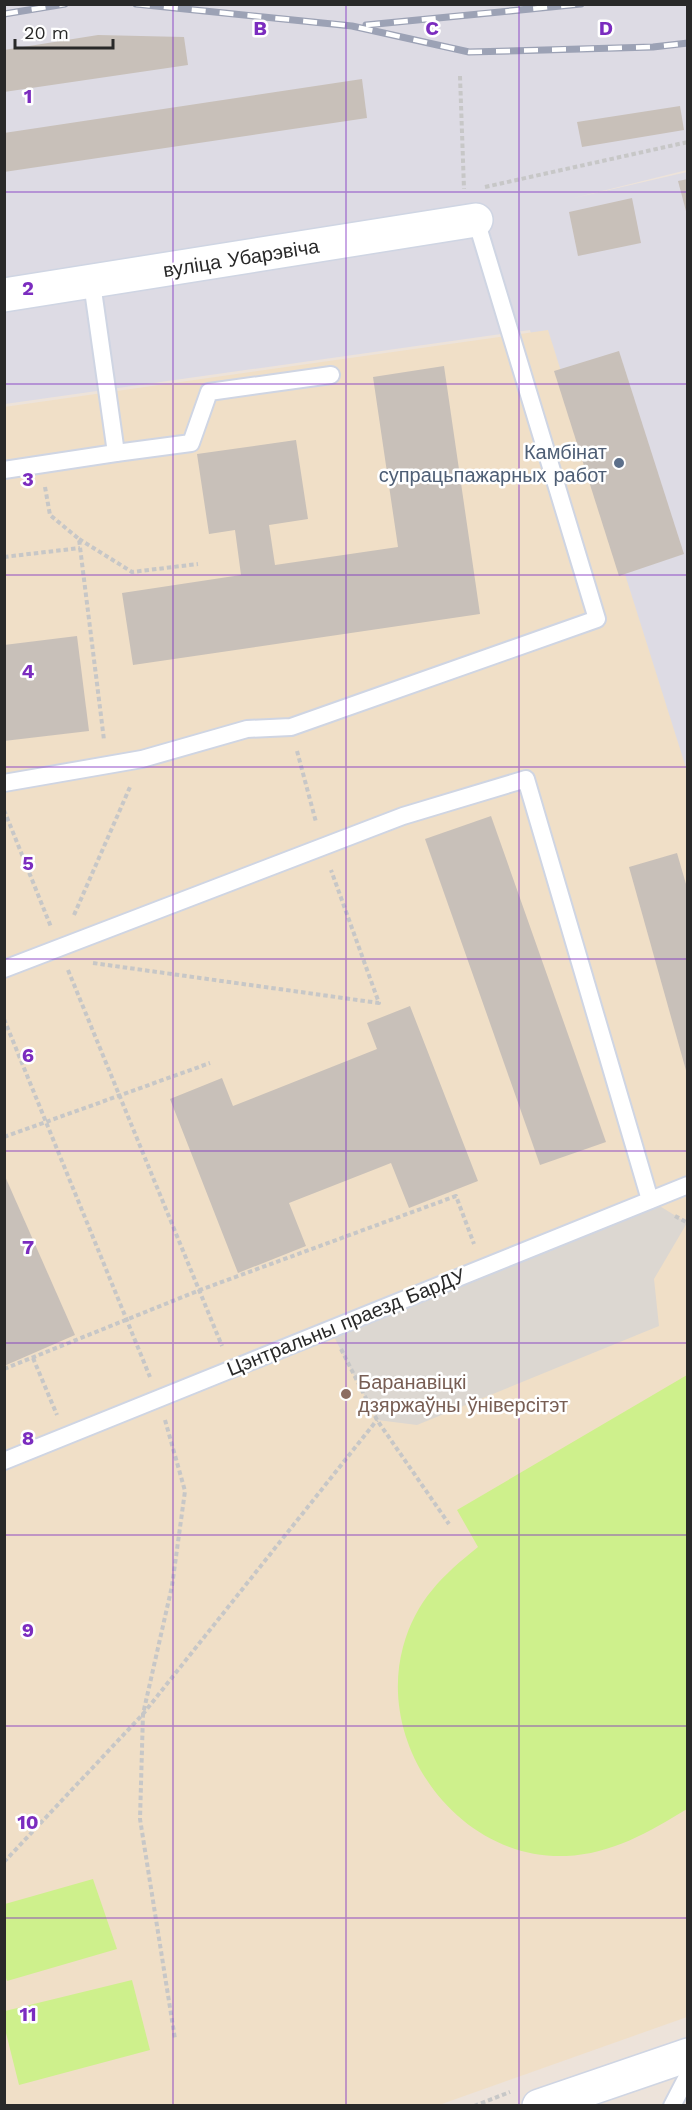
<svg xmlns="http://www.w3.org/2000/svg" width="692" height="2110" viewBox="0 0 692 2110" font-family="'Work Sans',sans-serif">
<rect width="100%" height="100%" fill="#ede3da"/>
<path fill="#dddbe4" d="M4 5H687V170L570 199 687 172V819L530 330 5 404Z"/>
<path fill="#f0dfc7" d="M548 330 687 771V2017L439 2105H5L4 407Z"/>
<g fill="#cef08c">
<path d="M687 1375V1809C649 1832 612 1854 566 1856 459 1860 376 1747 403 1647 416 1600 443 1575 478 1547L457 1510Z"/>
<path d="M93 1879 117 1949 7 1981 4 1972 5 1904Z"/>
<path d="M132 1980 150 2050 19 2085 5 2029V2011Z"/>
</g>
<path fill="#dcd7d1" d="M650 1200 687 1223 654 1279 659 1326 417 1425 377 1420 330 1329Z"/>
<g fill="#c8c0b9">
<path d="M98 35 184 37 188 65 4 92V50Z"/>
<path d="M362 79 367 118 4 172V133Z"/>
<path d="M680 106 684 130 582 147 577 122Z"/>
<path d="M688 179V215H687L678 181Z"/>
<path d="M632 198 641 243 578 256 569 212Z"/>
<path d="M619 351 684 554 619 576 554 371Z"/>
<path d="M444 366 480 614 133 665 122 593 241 575 235 530 209 534 197 454 296 440 308 519 269 525 275 565 398 547 373 377Z"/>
<path d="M77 636 89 731 4 741V645Z"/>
<path d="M491 816 606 1142 540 1165 425 839Z"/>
<path d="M677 853 688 891 687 1074 629 867Z"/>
<path d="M410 1006 478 1181 409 1208 391 1163 289 1203 306 1246 238 1273 170 1099 222 1078 233 1106 377 1049 367 1023Z"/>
<path d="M4 1174 75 1335 4 1366Z"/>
</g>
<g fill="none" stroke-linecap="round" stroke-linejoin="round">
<defs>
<g id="service">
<path d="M116 453 191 443 209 392 331 375"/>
<path d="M4 470 116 453 92 283"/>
<path d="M4 783 142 759 247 729 291 727 597 619 476 220"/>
<path d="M4 969 403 816 526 779 650 1200"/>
<path d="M4 1461 688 1185"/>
<path d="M672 2106 688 2075"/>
</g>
<path id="minor" d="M4 295 476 220"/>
<path id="secondary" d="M539 2106 688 2055"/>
</defs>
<use href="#service" stroke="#cfd5e3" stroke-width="20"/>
<use href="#minor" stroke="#cfd5e3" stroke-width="36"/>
<use href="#secondary" stroke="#cfd5e3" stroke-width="36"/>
<g stroke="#c7c7c7" stroke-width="4" stroke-dasharray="4.5 3" stroke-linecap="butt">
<path d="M460 76 464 189"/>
<path d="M485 187 688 142"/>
<path d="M45 487 50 515 79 539 104 740"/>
<path d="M79 539 132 572 198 564"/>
<path d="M4 557 80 548"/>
<path d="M297 751 316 822"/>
<path d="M4 810 51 927"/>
<path d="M74 915 130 787"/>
<path d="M93 963 379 1003 331 870"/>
<path d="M68 970 222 1346"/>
<path d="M4 1019 150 1377"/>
<path d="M4 1137 210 1063"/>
<path d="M675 1216 688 1223"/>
<path d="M341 1349 377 1420 449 1524"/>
<path d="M33 1358 57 1415"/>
<path d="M4 1369 200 1290 456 1196 474 1244"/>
<path d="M165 1420 185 1491 172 1586 143 1714 140 1819 175 2039"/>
<path d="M4 1862 143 1714 377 1420"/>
<path d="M474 2106 510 2092"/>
</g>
<use href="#service" stroke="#fff" stroke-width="16"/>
<use href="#minor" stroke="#fff" stroke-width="33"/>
<use href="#secondary" stroke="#fff" stroke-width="33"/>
<defs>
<g id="rail">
<path d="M136 4 352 26 469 52 653 47 688 43"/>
<path d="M4 14 65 4"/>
<path d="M366 25 581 4"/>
</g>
</defs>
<use href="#rail" stroke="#9ca2b5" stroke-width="7"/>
<use href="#rail" stroke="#fff" stroke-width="4.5" stroke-dasharray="14" stroke-linecap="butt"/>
</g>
<path fill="none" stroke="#7b2cbf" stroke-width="1.5" stroke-opacity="0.55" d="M173 4V2106M346 4V2106M519 4V2106M4 192H688M4 384H688M4 575H688M4 767H688M4 959H688M4 1151H688M4 1343H688M4 1535H688M4 1726H688M4 1918H688"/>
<circle fill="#5c6f8a" stroke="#fff" stroke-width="2" cx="619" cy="463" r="6"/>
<circle fill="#8d6e63" stroke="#fff" stroke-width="2" cx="346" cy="1394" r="6"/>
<g text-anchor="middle" stroke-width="5" stroke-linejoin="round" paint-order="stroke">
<g font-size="20" fill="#292929" stroke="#fff">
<text transform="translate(241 258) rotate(-9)" y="7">вуліца Убарэвіча</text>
<text transform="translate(346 1322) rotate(-22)" y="7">Цэнтральны праезд БарДУ</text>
</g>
<g font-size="20" fill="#4e5e75" stroke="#fff" text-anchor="end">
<text x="607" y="459">Камбінат<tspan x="607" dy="23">супрацьпажарных работ</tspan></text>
</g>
<g font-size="20" fill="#785e54" stroke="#fff" text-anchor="start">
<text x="358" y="1389">Баранавіцкі<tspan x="358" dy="23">дзяржаўны ўніверсітэт</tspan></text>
</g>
</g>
<g font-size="20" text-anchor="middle" font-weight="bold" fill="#7b2cbf" stroke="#fff" stroke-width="5" stroke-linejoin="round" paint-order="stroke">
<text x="260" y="35">B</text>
<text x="432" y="35">C</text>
<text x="606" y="35">D</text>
<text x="28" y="103">1</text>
<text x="28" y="295">2</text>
<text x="28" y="486">3</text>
<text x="28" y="678">4</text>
<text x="28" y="870">5</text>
<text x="28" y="1062">6</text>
<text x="28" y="1254">7</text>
<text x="28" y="1445">8</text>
<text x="28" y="1637">9</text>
<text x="28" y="1829">10</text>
<text x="28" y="2021">11</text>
</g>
<rect width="692" height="2110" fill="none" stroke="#292929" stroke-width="12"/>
<path d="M15 39v9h98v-9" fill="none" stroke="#292929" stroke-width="3"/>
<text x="24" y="39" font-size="18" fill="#292929" stroke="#ffffff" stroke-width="4.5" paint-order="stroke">20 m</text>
</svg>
